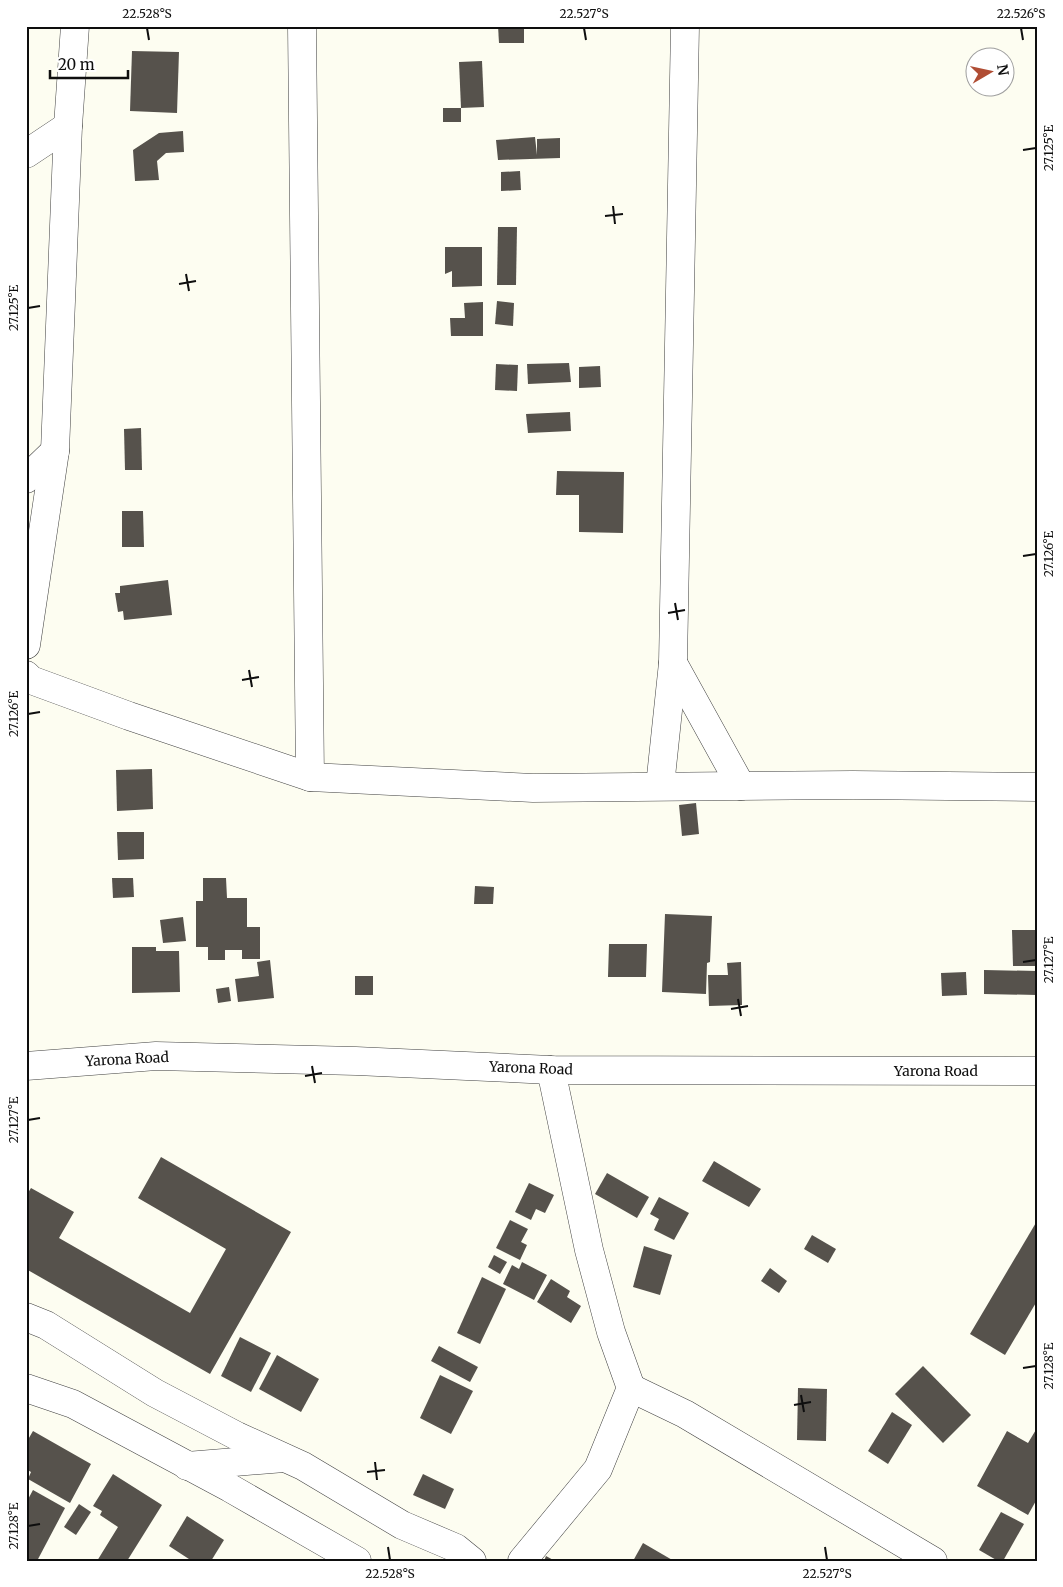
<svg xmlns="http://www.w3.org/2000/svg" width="1063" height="1587" viewBox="0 0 1063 1587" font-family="Merriweather,serif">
<rect width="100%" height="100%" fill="#fdfdf1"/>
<g fill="#56524c">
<path d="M498 26H524V43H499Z"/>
<path d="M132 51 179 52 177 113 130 111Z"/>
<path d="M482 61 484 107 461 108 459 62Z"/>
<rect x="443" y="108" width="18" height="14"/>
<path d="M183 131 184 152 166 153 157 161 159 180 135 181 133 150 159 133Z"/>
<path d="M535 137 537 155V139L560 138V158L498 160 496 140Z"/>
<path d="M520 171 521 190 501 191V172Z"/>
<path d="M498 227H517L516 285H497Z"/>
<path d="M445 247H482V286L452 287V271L445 274Z"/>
<path d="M497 301 514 303 513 326 495 324Z"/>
<path d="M483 302V336H451L450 318H465L464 303Z"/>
<path d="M569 363 571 382 528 384 527 364Z"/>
<path d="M496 364 518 365 517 391 495 390Z"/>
<path d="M600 366 601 387 579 388V367Z"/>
<path d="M570 412 571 431 528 433 526 414Z"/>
<path d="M141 428 142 470H125L124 429Z"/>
<path d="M557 471 624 472 623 533 579 532V495H556Z"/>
<path d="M122 511H143L144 547H122Z"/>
<path d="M168 580 172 615 124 620 123 611 118 612 115 593H120V586Z"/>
<path d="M152 769 153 809 117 811 116 770Z"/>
<path d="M696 803 699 834 682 836 679 805Z"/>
<path d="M117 832H144V859L118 860Z"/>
<path d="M112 878H133L134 897 113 898Z"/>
<path d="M203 878H226L227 898H247V927H260V959H242V950H225V960H208V947H196V901H203Z"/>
<path d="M475 886 494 887 493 904H474Z"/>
<path d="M665 914 712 916 710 962 707 963 706 994 662 992Z"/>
<path d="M183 917 186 941 163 943 160 920Z"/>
<path d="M1012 930H1037V966H1013Z"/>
<path d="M609 944H647L646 977H608Z"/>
<path d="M132 947H156V951H179L180 992 132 993Z"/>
<path d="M270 960 274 998 238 1002 235 979 259 976 257 962Z"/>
<path d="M741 962 742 1005 709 1006 708 975H728L727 963Z"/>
<path d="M984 970 1037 971V995L984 994Z"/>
<path d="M966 972 967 995 942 996 941 973Z"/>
<rect x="355" y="976" width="18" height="19"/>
<path d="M229 987 231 1001 218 1003 216 989Z"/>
<path d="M161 1157 291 1232 210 1374 26 1269V1196L31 1188 74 1212 59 1238 190 1313 226 1249 138 1198Z"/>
<path d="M714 1161 761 1189 749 1207 702 1181Z"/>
<path d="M607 1173 649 1197 637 1218 595 1194Z"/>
<path d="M529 1183 554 1195 545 1213 536 1209 531 1220 515 1212Z"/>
<path d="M659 1197 689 1213 674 1240 654 1230 659 1219 650 1214Z"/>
<path d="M510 1220 528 1229 521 1242 527 1245 520 1260 496 1248Z"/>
<path d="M1037 1221V1301L1005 1355 970 1334Z"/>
<path d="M812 1235 836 1249 828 1263 804 1249Z"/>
<path d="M644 1246 672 1255 660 1295 633 1287Z"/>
<path d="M494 1255 507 1262 500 1274 488 1267Z"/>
<path d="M522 1262 547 1275 534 1300 503 1284 512 1265 519 1269Z"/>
<path d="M770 1268 787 1281 779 1293 761 1281Z"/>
<path d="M482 1277 506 1289 480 1344 457 1333Z"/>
<path d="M551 1279 570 1291 567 1297 581 1306 571 1323 537 1302Z"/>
<path d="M240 1337 271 1353 251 1392 221 1376Z"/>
<path d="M439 1346 478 1367 470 1382 431 1361Z"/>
<path d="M277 1355 319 1379 301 1412 259 1389Z"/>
<path d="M923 1366 971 1415 943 1443 895 1394Z"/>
<path d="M440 1375 473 1391 451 1434 420 1418Z"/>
<path d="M798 1388 827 1389 826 1441 797 1440Z"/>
<path d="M892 1412 912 1425 888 1464 868 1451Z"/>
<path d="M1037 1428V1499L1028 1515 977 1486 1007 1431 1028 1443Z"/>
<path d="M33 1431 91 1464 70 1503 28 1479 31 1472 26 1469V1443Z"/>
<path d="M113 1474 162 1505 127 1561H97L118 1527 100 1515 102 1511 93 1506Z"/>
<path d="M423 1474 454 1489 445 1509 413 1495Z"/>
<path d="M33 1490 65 1508 37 1561 26 1559V1503Z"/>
<path d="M79 1504 91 1512 76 1535 64 1527Z"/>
<path d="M1001 1512 1024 1524 1003 1561H998L979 1550Z"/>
<path d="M187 1516 224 1540 211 1561H192L169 1546Z"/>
<path d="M643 1543 674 1561H633Z"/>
<path d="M546 1556 555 1561H544Z"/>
</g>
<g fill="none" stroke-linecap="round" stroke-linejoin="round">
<defs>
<g id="minor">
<path d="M302 26 310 777"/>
<path d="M26 154 68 126"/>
<path d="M26 479 55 451"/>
<path d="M26 645 55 451 68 126 75 26"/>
<path d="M673 663 741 786"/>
<path d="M26 675 31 680 129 716 310 777 533 788 853 785 1037 787"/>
<path d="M660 786 673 663 685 26"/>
<path d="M26 1066 156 1056 356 1061 551 1070 1037 1071"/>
<path d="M26 1317 46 1325 155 1393 237 1436 303 1466 402 1525 456 1548 472 1561"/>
<path d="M26 1388 73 1404 230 1488 357 1561"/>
<path d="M631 1388 685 1414 933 1561"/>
<path d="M187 1466 284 1458"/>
<path d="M522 1561 598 1469 631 1388 611 1332 589 1250 551 1070"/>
</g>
</defs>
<use href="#minor" stroke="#414141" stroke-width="29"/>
<use href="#minor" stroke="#fff" stroke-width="28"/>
</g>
<path fill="none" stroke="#0e0e0e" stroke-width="2" d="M147 28 149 40M584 28 586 40M1021 28 1023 40M1023 150 1036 148M613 206 615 224M605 216 623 214M186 274 189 291M179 284 196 281M28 308 40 306M1023 556 1036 554M675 603 678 620M668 613 685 610M249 670 252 687M242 680 259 677M28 714 40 712M1023 962 1036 960M738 999 741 1016M731 1009 748 1006M312 1066 315 1083M305 1076 322 1073M28 1120 40 1118M1023 1368 1036 1366M801 1395 804 1412M794 1405 811 1402M375 1462 377 1480M367 1472 385 1470M28 1526 40 1524M388 1547 390 1560M825 1547 827 1560"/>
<g text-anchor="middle" stroke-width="5" stroke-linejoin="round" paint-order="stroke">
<g font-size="14" fill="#0e0e0e" stroke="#fff">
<text transform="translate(127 1059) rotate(-3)" y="5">Yarona Road</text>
<text transform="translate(531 1068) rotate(2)" y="5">Yarona Road</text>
<text x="936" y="1076">Yarona Road</text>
</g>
</g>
<rect width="1063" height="1587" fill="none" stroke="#ffffff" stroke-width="55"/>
<g transform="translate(990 72) rotate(81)"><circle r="24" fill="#ffffff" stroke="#9f9f9f"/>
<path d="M0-4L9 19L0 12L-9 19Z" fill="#b04d34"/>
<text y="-8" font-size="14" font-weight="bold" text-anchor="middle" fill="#0e0e0e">N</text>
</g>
<path d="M50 70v8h78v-8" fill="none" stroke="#0e0e0e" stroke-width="2.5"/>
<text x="58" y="70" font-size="15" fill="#0e0e0e" stroke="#ffffff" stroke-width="4" paint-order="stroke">20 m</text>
<rect x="28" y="28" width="1008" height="1532" fill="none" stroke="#0e0e0e" stroke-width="2"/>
<g font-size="12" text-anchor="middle" fill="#0e0e0e">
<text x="147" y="18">22.528°S</text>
<text x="584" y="18">22.527°S</text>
<text x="1021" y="18">22.526°S</text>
<text transform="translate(1049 148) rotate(-90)" y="4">27.125°E</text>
<text transform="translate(14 308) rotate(-90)" y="4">27.125°E</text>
<text transform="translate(1049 554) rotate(-90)" y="4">27.126°E</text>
<text transform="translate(14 714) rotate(-90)" y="4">27.126°E</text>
<text transform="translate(1049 960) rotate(-90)" y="4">27.127°E</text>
<text transform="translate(14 1120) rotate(-90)" y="4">27.127°E</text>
<text transform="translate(1049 1366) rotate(-90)" y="4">27.128°E</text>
<text transform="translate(14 1526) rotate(-90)" y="4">27.128°E</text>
<text x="390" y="1578">22.528°S</text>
<text x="827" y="1578">22.527°S</text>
</g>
</svg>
